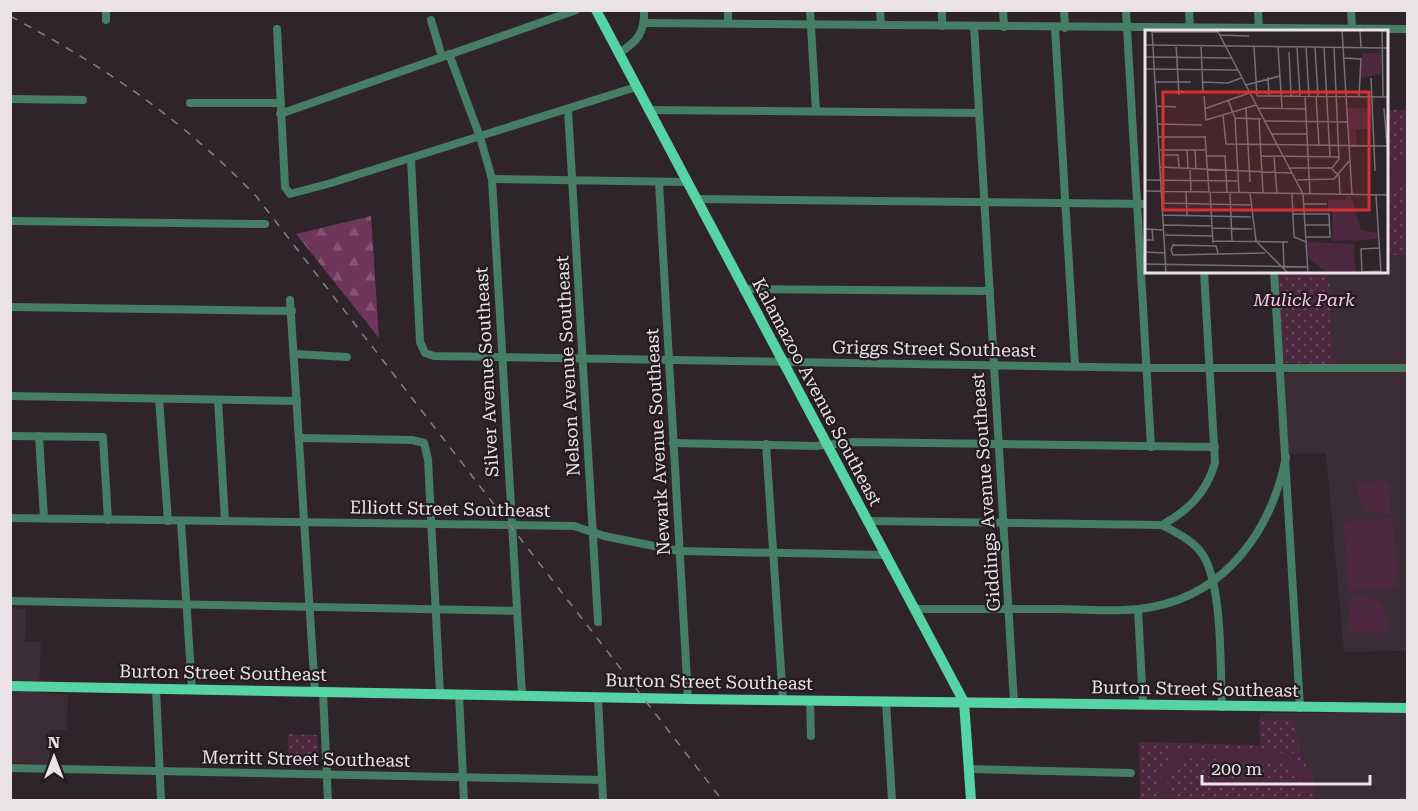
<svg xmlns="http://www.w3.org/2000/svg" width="1418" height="811" viewBox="0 0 1418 811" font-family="'Roboto Serif',serif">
<defs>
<pattern id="green-dots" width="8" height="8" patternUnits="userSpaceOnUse" patternTransform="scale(1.5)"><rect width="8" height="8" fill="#4c283f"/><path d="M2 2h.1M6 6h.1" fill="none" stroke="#66475b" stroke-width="1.8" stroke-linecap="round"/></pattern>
<pattern id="forest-firs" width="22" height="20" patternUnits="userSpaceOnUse" patternTransform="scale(1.5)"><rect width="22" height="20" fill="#6f365b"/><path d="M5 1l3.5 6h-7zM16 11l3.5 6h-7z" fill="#845373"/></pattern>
</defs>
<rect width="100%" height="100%" fill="#2e242a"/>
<g fill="#3b2c35">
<path d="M1387 255H1407V364H1334L1329 272H1386Z"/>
<path d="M1290 372H1407V651L1344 652 1326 453 1288 454 1284 376Z"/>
<path d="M11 608 26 609 25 642H41L39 693 68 694 67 730H49V764L11 763Z"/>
<path d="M1260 713H1407V800H1140L1141 744 1261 746Z"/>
</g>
<g fill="url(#green-dots)">
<path d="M1386 110H1407V255H1387Z"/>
<path d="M1275 272H1329L1334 364 1284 363Z"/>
<path d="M1259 720H1294L1300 755 1314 778 1315 800H1140L1139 742 1260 745Z"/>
<path d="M288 734 317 735 319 767H288Z"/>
</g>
<path fill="url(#forest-firs)" d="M371 216 379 338 296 234Z"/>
<g fill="#4c283f">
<path d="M1407 157V187L1388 184 1393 167Z"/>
<path d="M1385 481 1391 487 1390 515 1367 511 1359 500 1357 482Z"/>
<path d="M1393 518 1398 587 1349 591 1344 522Z"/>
<path d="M1362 595C1384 599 1388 613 1388 633L1348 632 1351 596Z"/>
<path d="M1169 750 1295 753V758C1309 769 1315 784 1307 800H1300L1303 792V779L1289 763 1192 758C1170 762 1161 781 1173 800H1164C1156 785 1159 769 1173 757H1169Z"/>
</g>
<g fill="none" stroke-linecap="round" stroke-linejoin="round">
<g stroke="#467d67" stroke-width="8">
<path d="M106 10V20"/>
<path d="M728 10V23"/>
<path d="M810 10 816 111"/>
<path d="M880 10 881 25"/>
<path d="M942 10V26"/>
<path d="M1003 10 1004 27"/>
<path d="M1064 10 1065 28"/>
<path d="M1126 10 1151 447"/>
<path d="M1189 10 1190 32"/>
<path d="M1258 10 1259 32"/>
<path d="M1351 10 1352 29"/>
<path d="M431 20 442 57"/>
<path d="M644 23 1408 29"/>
<path d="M974 26 1014 703"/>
<path d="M1055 28 1075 366"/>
<path d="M277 29 285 187 290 194 331 183 636 87"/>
<path d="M619 53C637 42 645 33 644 10"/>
<path d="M449 54 480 137 492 179 522 695"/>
<path d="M10 99 83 100"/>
<path d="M190 103H279"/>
<path d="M568 110 598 622"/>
<path d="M649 110 979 113"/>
<path d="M280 114 576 10"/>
<path d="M411 159 420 342 425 353 434 356 1151 368H1408"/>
<path d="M492 179 687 182"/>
<path d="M659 182 688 699"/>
<path d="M696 199 1146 204"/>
<path d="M10 221 265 224"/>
<path d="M1274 272 1300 708"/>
<path d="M743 289 990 291"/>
<path d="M290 300 315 692"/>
<path d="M10 307 292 311"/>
<path d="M295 354 347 357"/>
<path d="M10 396 297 401"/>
<path d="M159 399 168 521"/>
<path d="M218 400 225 521"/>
<path d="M10 436 103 437 108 520"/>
<path d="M39 436 44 518"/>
<path d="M301 438 412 440 424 443 428 459 440 694"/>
<path d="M673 443 816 446 854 442 1215 447"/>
<path d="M766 444 783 700"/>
<path d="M10 518 574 526 604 536 679 551 885 555"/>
<path d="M181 521 192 689"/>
<path d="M867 521 1162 525C1177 533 1194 541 1203 555 1223 587 1220 668 1222 707"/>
<path d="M1162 525C1189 510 1206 493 1215 463L1204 272"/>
<path d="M10 601 517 611"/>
<path d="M915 609C962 609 1009 609 1056 609 1087 609 1122 613 1152 607 1228 593 1272 528 1286 457"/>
<path d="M1138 609 1143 705"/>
<path d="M156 688 161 800"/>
<path d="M323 692 328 800"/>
<path d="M459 694 464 800"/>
<path d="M598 697 603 800"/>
<path d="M810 700 811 736"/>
<path d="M886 702 892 800"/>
<path d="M10 768 602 780"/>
<path d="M969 769 1131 773"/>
</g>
<g stroke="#56d4a6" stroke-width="10">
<path d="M596 10 964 702 971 800"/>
<path d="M10 686 688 699 1408 708"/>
</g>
<path stroke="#888085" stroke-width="1.5" stroke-dasharray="8 8" stroke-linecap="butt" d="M10 16C108 69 178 116 256 196L722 800"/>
</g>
<g text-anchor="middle" stroke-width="4.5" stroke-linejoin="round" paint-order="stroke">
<g font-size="18" font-style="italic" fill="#ffc8e9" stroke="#241b20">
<text x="1304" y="306">Mulick Park</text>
</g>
<g font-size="18" fill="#e9e2e6" stroke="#241b20">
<text transform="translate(934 349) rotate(1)" y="6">Griggs Street Southeast</text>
<text transform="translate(568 366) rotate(-93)" y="6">Nelson Avenue Southeast</text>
<text transform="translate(487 372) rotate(-93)" y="6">Silver Avenue Southeast</text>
<text transform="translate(817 392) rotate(62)" y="6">Kalamazoo Avenue Southeast</text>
<text transform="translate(658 442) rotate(-93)" y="6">Newark Avenue Southeast</text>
<text transform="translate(986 492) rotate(-94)" y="6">Giddings Avenue Southeast</text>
<text transform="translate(450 509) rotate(1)" y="6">Elliott Street Southeast</text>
<text transform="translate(223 673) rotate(1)" y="6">Burton Street Southeast</text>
<text transform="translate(709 682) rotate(1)" y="6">Burton Street Southeast</text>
<text transform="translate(1195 689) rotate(1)" y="6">Burton Street Southeast</text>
<text transform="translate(306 759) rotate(1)" y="6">Merritt Street Southeast</text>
</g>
</g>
<g transform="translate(1145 30)">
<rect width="243" height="243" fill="#2e242a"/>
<path d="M217 23H236V44L215 48ZM202 78H226L228 99H211L212 115H205ZM201 166H206L216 200 232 203 233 209 187 211 188 179H183V170H201Z" fill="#4c283f"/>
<path d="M162 212 209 214 211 243 180 241 163 228Z" fill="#4c283f"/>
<path d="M205 189 215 198 210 204 218 203V210L207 211 206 204 199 199Z" fill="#4c283f"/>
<path fill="none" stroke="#797075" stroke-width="1.5" d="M7 0 21 243M72 0 158 164 163 243M197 0 207 164M215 0 216 18M237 0 238 67M8 2H73M75 5 104 6M0 15 243 18M31 15 34 65M56 16 58 62M109 17 112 66M133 17 137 78M152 17 155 66M161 17 164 66M170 17 173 66M179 17 185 127M144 22 146 66M0 27 86 28M199 28 216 29 214 66M0 39 92 40M123 47 124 65M226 48 230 141M10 52H46M58 52 83 53 96 48M101 55 135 46M59 66 61 90 111 75M112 66 243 67M160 66 165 164M171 66 174 115M83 70 90 88 94 163M12 76 31 77M101 78 105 152M113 78 160 79M239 78 242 115M59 79 104 63M78 85 81 114 243 116M90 88 116 89M114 89 118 163M120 91 202 92M13 94 57 95M0 96V136M127 104H162M60 106 64 162M14 107H61M15 120H61M42 120 43 138M50 120 51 138M18 125H33L34 137M62 126H80L82 163M116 126 194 127M129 127 132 164M15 137 146 143M45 138 46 162M145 138H187M187 138 194 129 189 18M187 139 194 146 195 164M0 150 93 151M152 150 189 149 204 131M0 161 243 165M41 162 42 185M65 162 68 213M85 163 87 211M105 163 111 211 143 243M147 164 149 207 161 212M231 165 236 243M17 173 106 175M159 174H182M148 184H184L185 207H161M18 185 106 187M19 195 67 196M160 195H185M67 198 107 199M0 199 18 200M20 205 67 206M0 210H8L7 199M68 211 143 212M138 211 139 237M26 220 28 225 120 223M26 220 28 215 71 216 73 223M0 222 20 223M0 234 163 237M217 242 236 241M217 243 216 219 234 218"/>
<path fill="#d73132" fill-opacity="0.15" stroke="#d73132" stroke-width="3" d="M18 62H224V180H18Z"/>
<rect width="243" height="243" fill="none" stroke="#e9e2e6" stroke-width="3"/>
</g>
<rect width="1418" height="811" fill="none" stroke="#e9e2e6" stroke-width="24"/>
<g transform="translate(54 757)" stroke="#241b20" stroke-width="4.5" paint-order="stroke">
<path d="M0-4.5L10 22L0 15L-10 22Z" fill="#e9e2e6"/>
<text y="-9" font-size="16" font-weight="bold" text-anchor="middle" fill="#e9e2e6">N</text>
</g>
<path d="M1202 775v9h168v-9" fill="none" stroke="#e9e2e6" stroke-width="3"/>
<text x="1211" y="775" font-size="18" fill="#e9e2e6" stroke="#241b20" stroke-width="4.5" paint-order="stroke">200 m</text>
</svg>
